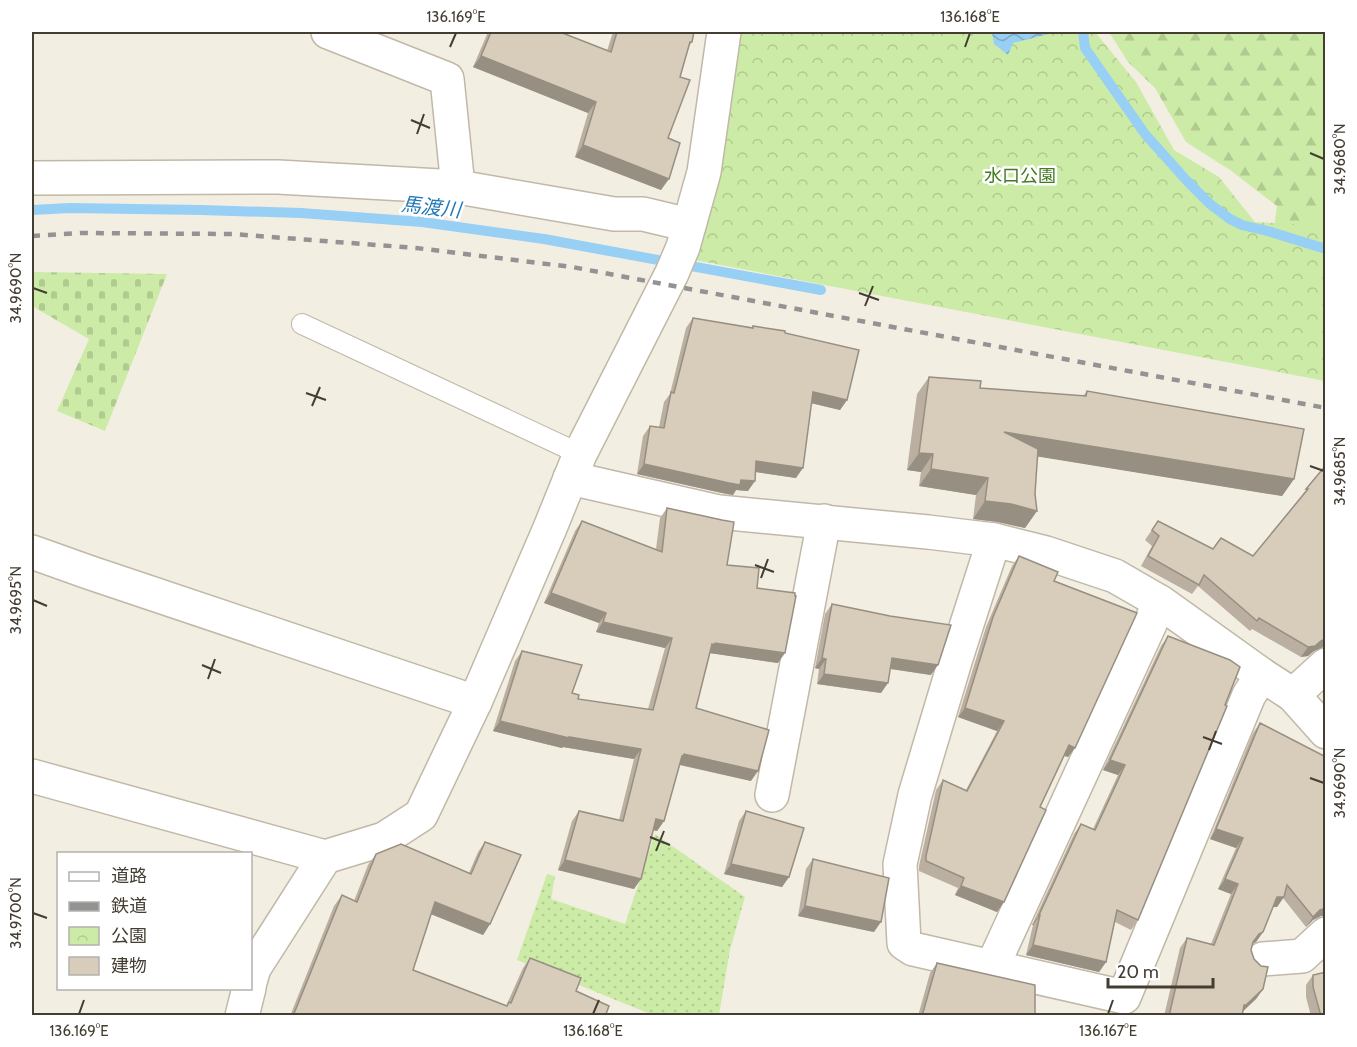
<svg xmlns="http://www.w3.org/2000/svg" width="1357" height="1047" viewBox="0 0 1357 1047" font-family="Cabin,'Noto Sans JP',sans-serif">
<defs>
<pattern id="grass-dots" width="8" height="8" patternUnits="userSpaceOnUse" patternTransform="scale(1.5)"><rect width="8" height="8" fill="#cceba7"/><path d="M2 2h.1M6 6h.1" fill="none" stroke="#b0ca90" stroke-width="1.8" stroke-linecap="round"/></pattern>
<pattern id="forest-firs" width="22" height="20" patternUnits="userSpaceOnUse" patternTransform="scale(1.5)"><rect width="22" height="20" fill="#cceba7"/><path d="M5 1l3.5 6h-7zM16 11l3.5 6h-7z" fill="#b0ca90"/></pattern>
<pattern id="cemetery-stones" width="16" height="16" patternUnits="userSpaceOnUse" patternTransform="scale(1.5)"><rect width="16" height="16" fill="#cceba7"/><path d="M2 7V4a2 2 0 0 1 4 0v3zM10 15v-3a2 2 0 0 1 4 0v3z" fill="#b0ca90"/></pattern>
<pattern id="park-crowns" width="20" height="18" patternUnits="userSpaceOnUse" patternTransform="scale(1.5)"><rect width="20" height="18" fill="#cceba7"/><path d="M2 6a3 3 0 1 1 6 0M12 15a3 3 0 1 1 6 0" fill="none" stroke="#b0ca90"/></pattern>
<pattern id="water-waves" width="16" height="10" patternUnits="userSpaceOnUse" patternTransform="scale(1.5)"><rect width="16" height="10" fill="#98cff5"/><path d="M0 5q4-4 8 0t8 0" fill="none" stroke="#7ea9c7"/></pattern>
</defs>
<rect width="100%" height="100%" fill="#f3eee2"/>
<path fill="url(#grass-dots)" d="M655 834 745 897 730 950 719 1015H653L517 960 547 874 555 876 551 899 625 924Z"/>
<path fill="url(#forest-firs)" d="M1109 32H1325V306L1272 241 1277 206 1230 170 1186 142 1155 88 1128 62Z"/>
<path fill="url(#cemetery-stones)" d="M34 272 167 274 105 431 57 411 89 339 32 306V277Z"/>
<path fill="url(#park-crowns)" d="M729 32H1095L1136 82 1174 150 1219 177 1255 222 1325 226V381L684 258Z"/>
<path fill="url(#water-waves)" d="M992 32H1057L1013 43 1008 55 994 44Z"/>
<g fill="none" stroke-linecap="round" stroke-linejoin="round">
<g stroke="#98cff5" stroke-width="10">
<path d="M1083 32 1085 48 1145 134 1187 181 1210 204 1230 219 1242 225 1271 232 1326 249"/>
<path d="M32 210 70 208 201 210 301 213 422 222 544 239 821 290"/>
</g>
<defs>
<path id="service" d="M302 324 580 454"/>
<g id="minor">
<path d="M328 32 447 79 458 187"/>
<path d="M32 178 278 177 458 187 614 214H643L689 225"/>
<path d="M570 478 719 512 928 532 994 540 1046 553 1115 576 1160 602 1262 675 1293 695 1326 732"/>
<path d="M994 540 956 658 915 795 900 864 904 943 913 949 1124 997 1249 695 1262 675"/>
<path d="M32 552 88 572 475 702"/>
<path d="M1293 695 1326 665"/>
<path d="M32 776 325 857 384 839 421 815 475 702 550 528 580 454 672 273 683 247 704 172 724 32"/>
<path d="M772 795 824 521"/>
<path d="M1263 959 1302 956 1326 934"/>
<path d="M992 967 1160 602"/>
<path d="M250 982 254 968 325 857"/>
<path d="M242 1016 249 988"/>
</g>
</defs>
<use href="#service" stroke="#c1b8a7" stroke-width="22"/>
<use href="#minor" stroke="#c1b8a7" stroke-width="36"/>
<use href="#service" stroke="#fff" stroke-width="20"/>
<use href="#minor" stroke="#fff" stroke-width="33"/>
<path stroke="#939393" stroke-width="4.5" stroke-dasharray="8 8" stroke-linecap="butt" d="M32 236 80 233 232 234 416 248 572 267 1326 408"/>
</g>
<g fill="#baafa0">
<path d="M488 32H560L607 51 613 32H694L692 42 689 46 680 77 668 138 661 190 575 157 588 113 473 67Z"/>
<path d="M693 318 752 328 753 326 785 333 847 400 840 410 812 403 796 478 756 472 748 491 736 490 733 495 722 493 637 474 643 436 650 426 659 427 664 402 670 394 686 328Z"/>
<path d="M929 377 980 388 1083 396 1087 391 1294 479 1282 496 1037 456 1035 494 1037 511 1025 528 998 522 973 519 976 495 919 486 921 472 907 470 917 394Z"/>
<path d="M1326 465V610L1324 612 1323 647 1314 651 1308 656 1301 657 1252 629 1250 631 1198 586 1192 594 1141 566 1152 546 1145 540 1158 521 1213 549 1253 556 1299 499Z"/>
<path d="M667 508 727 565 757 588 778 663 710 653 696 708 751 781 679 765 664 821 657 831 653 830 634 889 558 870 572 821 579 811 619 820 634 759 563 747 562 748 493 731 515 661 522 651 578 699 648 709 665 648 596 632 599 623 544 603 575 531 582 521 656 549 660 518Z"/>
<path d="M1019 556 1054 581 1075 748 1068 757 1064 756 1040 807 1004 902 997 912 955 895 958 888 919 871V866L936 790 943 780 966 790 997 731 958 717 986 627 1012 566Z"/>
<path d="M832 604 931 675 890 669 881 693 817 684 819 669 815 668 825 614Z"/>
<path d="M1168 636 1138 920 1131 930 1115 922 1106 962 1099 972 1026 955 1033 925H1032L1074 834 1081 824 1093 829 1118 775 1103 770 1161 646Z"/>
<path d="M1260 723 1321 916 1313 920 1306 927 1283 898 1277 907H1273L1263 932 1256 942 1252 944 1251 950 1263 989 1256 999 1243 1011 1242 1016H1164L1180 948 1187 938 1211 944 1231 894 1218 889 1236 848 1210 839 1253 733Z"/>
<path d="M746 811 789 877 782 887 724 874 739 821Z"/>
<path d="M485 842 490 924 483 935 431 914 413 970 506 1006 523 968 530 958 609 1016H290L334 906 342 895 354 901 368 865 376 854 469 873 478 852Z"/>
<path d="M813 859 874 932 798 916 806 869Z"/>
<path d="M937 963 1035 1016H918L930 973Z"/>
<path d="M1313 975 1326 1016H1311L1306 997V985Z"/>
</g>
<g fill="#978f82">
<path d="M481 56 596 102 588 113 473 67Z"/>
<path d="M583 145 669 179 661 190 575 157Z"/>
<path d="M813 392 847 400 840 410 806 402Z"/>
<path d="M1004 432 1294 479 1282 496 992 449Z"/>
<path d="M919 453 933 454 921 472 907 470Z"/>
<path d="M756 461 803 468 796 478 749 471Z"/>
<path d="M644 464 741 480 755 481 748 491 736 490 733 495 722 493 637 474Z"/>
<path d="M931 469 988 478 976 495 919 486Z"/>
<path d="M985 501 1011 504 1037 511 1025 528 998 522 973 519Z"/>
<path d="M551 593 606 613 599 623 544 603Z"/>
<path d="M603 622 672 638 665 648 596 632Z"/>
<path d="M1326 639V647H1323L1314 651 1308 656 1301 657 1308 647Z"/>
<path d="M715 643 785 653 778 663 709 653 712 644Z"/>
<path d="M822 658 826 659 819 669 815 668Z"/>
<path d="M892 658 938 665 931 675 885 668Z"/>
<path d="M824 674 888 683 881 693 817 684Z"/>
<path d="M965 708 1004 721 997 731 958 717Z"/>
<path d="M500 721 569 737 641 749 634 759 563 747 562 748 493 731Z"/>
<path d="M1069 745 1075 748 1068 757 1062 755Z"/>
<path d="M684 754 758 771 751 781 677 764 682 756Z"/>
<path d="M1110 760 1125 765 1118 775 1103 770Z"/>
<path d="M656 819 664 821 657 831 649 829Z"/>
<path d="M1216 829 1243 838 1236 848 1210 839Z"/>
<path d="M565 860 641 879 634 889 558 870Z"/>
<path d="M731 864 789 877 782 887 724 874Z"/>
<path d="M1225 879 1238 884 1231 894 1218 889Z"/>
<path d="M961 886 1004 902 997 912 955 895Z"/>
<path d="M1277 897H1284L1277 907H1270Z"/>
<path d="M435 902 490 924 483 935 428 913Z"/>
<path d="M805 906 881 922 874 932 798 916Z"/>
<path d="M1326 908V916H1321L1313 920 1306 927 1313 917 1320 910Z"/>
<path d="M1039 915H1040L1033 925H1032Z"/>
<path d="M1263 932 1256 942 1252 944 1259 934Z"/>
<path d="M1033 945 1106 962 1099 972 1026 955Z"/>
<path d="M1263 989 1256 999 1239 1015 1244 1005Z"/>
</g>
<g fill="#d8ccba" stroke="#978f82" stroke-width="1.5">
<path d="M491 32H560L611 52 617 32H694L692 42H690L680 77 690 80 668 138 680 143 669 179 583 145 596 102 481 56Z"/>
<path d="M693 318 753 328V326L785 331V333L859 350 847 400 813 392 803 468 756 461 755 481 741 480 740 485 729 483 644 464 650 426 664 428 671 392 674 393Z"/>
<path d="M929 377 981 381 980 388 1086 396 1087 391 1304 429 1294 479 1004 432 1038 449 1035 494 1037 511 1011 504 985 501 988 478 931 469 933 454 919 453Z"/>
<path d="M1326 465V609L1324 611 1326 613V639L1321 641 1315 646 1308 647 1259 618 1257 621 1204 575 1199 585 1148 556 1159 536 1152 530 1158 521 1213 549 1221 538 1253 556 1308 489H1306Z"/>
<path d="M667 508 722 520 734 522 727 565 759 568 757 588 795 593V596H796L785 653 715 643V645L712 644 696 708 769 730 758 771 684 754 683 756H682L664 821 656 819 641 879 565 860 579 811 623 821 641 749 569 737V738L500 721 522 651 582 665 572 693 579 695 578 699 653 710 672 638 603 622 606 613 551 593 582 521 662 552Z"/>
<path d="M1019 556 1058 572 1054 581 1137 613 1075 748 1069 745 1040 807 1046 810 1004 902 961 886 964 878 926 861V856L943 780 967 791 1004 721 965 708 993 617Z"/>
<path d="M832 604 890 616 951 625 938 665 892 658 888 683 824 674 826 659 822 658Z"/>
<path d="M1168 636 1230 660 1240 667 1225 705 1227 706 1138 920 1117 910 1106 962 1033 945 1040 915H1039L1081 824 1095 830 1125 765 1110 760Z"/>
<path d="M1260 723 1326 757V908L1320 910 1313 917 1287 885 1284 897H1277L1263 932 1259 934 1253 942 1251 950 1254 959 1261 966 1268 967 1263 989 1246 1005H1244L1242 1016H1169L1187 938 1214 945 1238 884 1225 879 1243 838 1216 829Z"/>
<path d="M746 811 804 828 789 877 731 864Z"/>
<path d="M485 842 521 855 490 924 435 902 413 970 507 1006 509 1002 511 1003 530 958 581 978 576 991 609 1006 606 1014 609 1016H293L342 895 357 902 376 854 401 844 471 874Z"/>
<path d="M813 859 889 878 881 922 805 906Z"/>
<path d="M937 963 1035 985V1016H922Z"/>
<path d="M1326 972V1016H1321L1313 987V975Z"/>
</g>
<path fill="none" stroke="#443d32" stroke-width="2" d="M450 47 456 33M965 47 970 33M411 120 430 128M417 134 424 114M1310 153 1324 159M33 288 47 293M859 293 879 300M865 306 873 286M306 393 326 400M312 406 320 387M1310 466 1324 471M755 565 774 572M761 578 768 559M33 600 47 606M202 665 221 673M208 679 215 659M1203 737 1222 744M1209 750 1216 731M1310 778 1324 783M650 837 670 845M656 851 664 831M33 913 47 918M79 1014 84 1000M593 1014 599 1000M1108 1014 1113 1000"/>
<g text-anchor="middle" stroke-width="5" stroke-linejoin="round" paint-order="stroke">
<g font-size="18" fill="#437a22" stroke="#fff">
<text x="1020" y="182">水口公園</text>
</g>
<g font-size="20" font-style="italic" fill="#247ab8" stroke="#fff">
<text transform="translate(431 207) rotate(6)" y="7">馬渡川</text>
</g>
</g>
<rect width="1357" height="1047" fill="none" stroke="#ffffff" stroke-width="66"/>
<rect x="57" y="852" width="195" height="138" fill="#ffffff" stroke="#b4b1ad" stroke-width="1.5"/>
<rect x="69" y="872" width="30" height="9" fill="#ffffff" stroke="#b4b1ad" stroke-width="1.5"/>
<text x="111" y="882" font-size="18" fill="#443d32">道路</text>
<rect x="69" y="902" width="30" height="9" fill="#939393" stroke="#b4b1ad" stroke-width="1.5"/>
<text x="111" y="912" font-size="18" fill="#443d32">鉄道</text>
<rect x="69" y="927" width="30" height="18" fill="url(#park-crowns)" stroke="#b4b1ad" stroke-width="1.5"/>
<text x="111" y="942" font-size="18" fill="#443d32">公園</text>
<rect x="69" y="957" width="30" height="18" fill="#d8ccba" stroke="#b4b1ad" stroke-width="1.5"/>
<text x="111" y="972" font-size="18" fill="#443d32">建物</text>
<path d="M1108 978v9h105v-9" fill="none" stroke="#443d32" stroke-width="3"/>
<text x="1117" y="978" font-size="18" fill="#443d32" stroke="#ffffff" stroke-width="4.5" paint-order="stroke">20 m</text>
<rect x="33" y="33" width="1291" height="981" fill="none" stroke="#443d32" stroke-width="2"/>
<g font-size="15" text-anchor="middle" fill="#443d32">
<text x="456" y="22">136.169°E</text>
<text x="970" y="22">136.168°E</text>
<text transform="translate(1340 159) rotate(-90)" y="5">34.9680°N</text>
<text transform="translate(16 288) rotate(-90)" y="5">34.9690°N</text>
<text transform="translate(1340 471) rotate(-90)" y="5">34.9685°N</text>
<text transform="translate(16 600) rotate(-90)" y="5">34.9695°N</text>
<text transform="translate(1340 783) rotate(-90)" y="5">34.9690°N</text>
<text transform="translate(16 913) rotate(-90)" y="5">34.9700°N</text>
<text x="79" y="1036">136.169°E</text>
<text x="593" y="1036">136.168°E</text>
<text x="1108" y="1036">136.167°E</text>
</g>
</svg>
